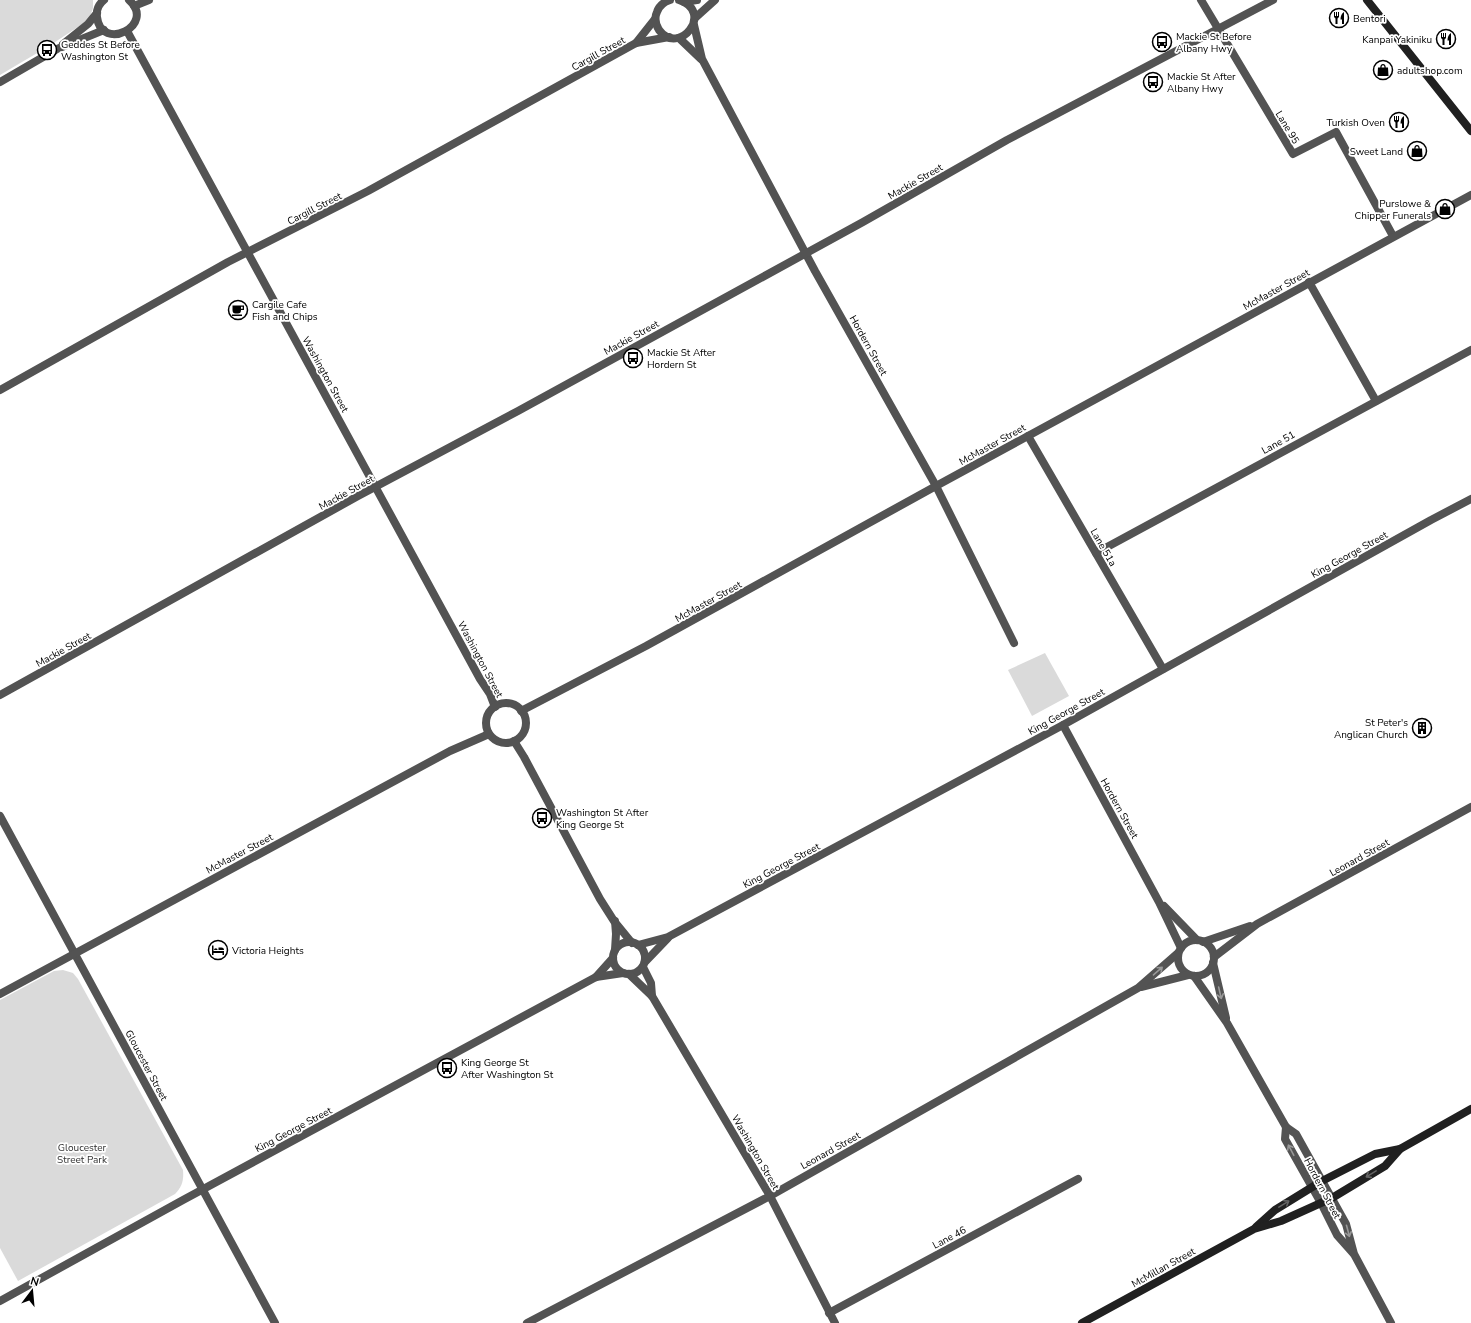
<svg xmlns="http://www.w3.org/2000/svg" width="1471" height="1323" viewBox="0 0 1471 1323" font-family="'Nunito Sans',sans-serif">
<rect width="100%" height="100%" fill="#fff"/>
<g fill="#dadada">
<path d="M0 0H93V8L90 17 84 23 49 46 0 75Z"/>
<path d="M1045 653 1069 696 1032 716 1008 670Z"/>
<path d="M63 970 73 973 78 979 183 1170C184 1180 182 1187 175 1194L18 1281 0 1248V1000L54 971Z"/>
</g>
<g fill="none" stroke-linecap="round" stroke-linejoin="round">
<g stroke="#535353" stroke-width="8">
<path d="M1201 0 1293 154 1336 132 1393 236"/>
<path d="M1309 282 1376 401"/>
<path d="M1028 436 1163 669"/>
<path d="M1096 553 1471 350"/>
<path d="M829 1313 1078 1179"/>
</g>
<g stroke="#535353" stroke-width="8">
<path d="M104 0C99 4 96 10 97 17 101 53 157 25 129 0"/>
<path d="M670 0C664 2 659 6 657 12 654 18 656 25 659 30 679 57 715 12 679 0"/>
<path d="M684 2 697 0"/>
<path d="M134 6 149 0"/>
<path d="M695 18 715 0"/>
<path d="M694 25 702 59 815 271 936 486 1014 643"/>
<path d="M127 31 480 679 490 694 495 707"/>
<path d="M679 38 701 59"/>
<path d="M636 43 655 19"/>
<path d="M63 44 88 24 97 13"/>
<path d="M0 82 57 49 104 30"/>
<path d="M0 390 228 262 368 191 636 43 669 37"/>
<path d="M0 695 358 496 518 411 863 222 1007 140 1273 0"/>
<circle cx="506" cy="723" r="20"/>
<path d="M521 711 646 646 936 486 1471 195"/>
<path d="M1063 725 1159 902 1181 948"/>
<path d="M514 741 524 757 600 899 614 921 632 943"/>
<path d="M0 816 275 1323"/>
<path d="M1164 906 1197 940"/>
<path d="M615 921 616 934 615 950"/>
<circle cx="1196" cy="958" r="18"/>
<circle cx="629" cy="958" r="16"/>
<path d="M1203 942 1250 926"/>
<path d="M638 945 668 937 1063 725 1431 520 1471 499"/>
<path d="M1214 957 1257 924 1471 807"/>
<path d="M645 962 668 938"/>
<path d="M1213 963 1226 1018"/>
<path d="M643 967 651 983 652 996"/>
<path d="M629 974 652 996 770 1196 835 1323"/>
<path d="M1194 976 1227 1023 1286 1127 1296 1134 1346 1224 1354 1254 1391 1323"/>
<path d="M596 977 613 958"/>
<path d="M1141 987 1188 975"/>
<path d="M0 994 450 751 489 734"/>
<path d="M1286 1127 1285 1139 1321 1203 1337 1235 1353 1253"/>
<path d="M0 1301 183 1200 596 977 623 973"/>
<path d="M527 1323 770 1196 1138 988 1178 953"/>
</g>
<g stroke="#202020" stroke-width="8">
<path d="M1367 0 1471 131"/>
<path d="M1256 1227 1275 1210 1322 1181 1375 1154 1400 1149 1471 1109"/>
<path d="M1082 1323 1254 1229 1281 1221 1332 1198 1385 1166 1400 1149"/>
</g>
</g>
<defs><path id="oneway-shaft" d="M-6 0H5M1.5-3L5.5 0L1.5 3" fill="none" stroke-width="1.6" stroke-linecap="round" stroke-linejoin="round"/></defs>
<g stroke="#989898">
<use href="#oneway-shaft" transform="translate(1158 971) rotate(-41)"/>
<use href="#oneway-shaft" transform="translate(1220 993) rotate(77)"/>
<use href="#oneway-shaft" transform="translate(1291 1150) rotate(-118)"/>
<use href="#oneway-shaft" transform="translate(1348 1231) rotate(75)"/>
</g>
<g stroke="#636363">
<use href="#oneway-shaft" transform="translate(1371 1174) rotate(149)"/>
<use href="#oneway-shaft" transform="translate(1284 1204) rotate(-31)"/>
</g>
<defs>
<symbol id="restaurant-ring" viewBox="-11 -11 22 22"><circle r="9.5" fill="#fff" stroke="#000" stroke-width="1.5"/><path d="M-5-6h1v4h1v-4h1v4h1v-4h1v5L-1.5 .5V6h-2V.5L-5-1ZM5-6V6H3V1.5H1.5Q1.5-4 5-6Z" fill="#000"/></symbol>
<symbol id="bus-ring" viewBox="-11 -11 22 22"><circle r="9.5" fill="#fff" stroke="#000" stroke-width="1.5"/><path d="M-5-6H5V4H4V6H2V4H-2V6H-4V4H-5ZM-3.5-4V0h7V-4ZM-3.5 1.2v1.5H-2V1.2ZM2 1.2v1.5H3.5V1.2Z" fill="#000"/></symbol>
<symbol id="shop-ring" viewBox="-11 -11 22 22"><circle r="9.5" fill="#fff" stroke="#000" stroke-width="1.5"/><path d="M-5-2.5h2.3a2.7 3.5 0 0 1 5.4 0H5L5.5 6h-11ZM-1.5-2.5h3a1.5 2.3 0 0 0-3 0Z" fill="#000"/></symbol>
<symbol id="cafe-ring" viewBox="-11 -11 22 22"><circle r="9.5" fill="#fff" stroke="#000" stroke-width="1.5"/><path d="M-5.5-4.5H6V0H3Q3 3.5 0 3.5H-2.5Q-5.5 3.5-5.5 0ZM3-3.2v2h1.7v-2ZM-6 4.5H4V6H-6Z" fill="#000"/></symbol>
<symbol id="building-ring" viewBox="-11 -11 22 22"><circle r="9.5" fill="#fff" stroke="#000" stroke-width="1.5"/><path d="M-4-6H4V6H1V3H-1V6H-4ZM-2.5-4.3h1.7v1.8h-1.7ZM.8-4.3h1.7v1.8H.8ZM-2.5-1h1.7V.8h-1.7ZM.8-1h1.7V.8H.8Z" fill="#000"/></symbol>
<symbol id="hotel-ring" viewBox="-11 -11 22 22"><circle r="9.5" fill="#fff" stroke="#000" stroke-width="1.5"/><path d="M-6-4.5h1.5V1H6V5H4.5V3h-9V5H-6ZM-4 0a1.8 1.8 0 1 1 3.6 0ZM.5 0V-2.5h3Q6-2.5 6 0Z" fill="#000"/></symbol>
</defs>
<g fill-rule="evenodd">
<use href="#restaurant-ring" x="1328" y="7" width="22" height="22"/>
<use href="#restaurant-ring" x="1435" y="28" width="22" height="22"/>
<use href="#bus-ring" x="1151" y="31" width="22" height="22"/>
<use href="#bus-ring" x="36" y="39" width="22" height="22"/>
<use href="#shop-ring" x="1372" y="59" width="22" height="22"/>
<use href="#bus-ring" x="1142" y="71" width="22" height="22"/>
<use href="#restaurant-ring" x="1388" y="111" width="22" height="22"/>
<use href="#shop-ring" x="1406" y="140" width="22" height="22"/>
<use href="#shop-ring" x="1434" y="198" width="22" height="22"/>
<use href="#cafe-ring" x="227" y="299" width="22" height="22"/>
<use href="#bus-ring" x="622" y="347" width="22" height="22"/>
<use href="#building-ring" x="1411" y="717" width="22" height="22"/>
<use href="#bus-ring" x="531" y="807" width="22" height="22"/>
<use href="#hotel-ring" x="207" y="939" width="22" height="22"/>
<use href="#bus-ring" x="436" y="1057" width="22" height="22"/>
</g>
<g text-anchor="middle" stroke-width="3.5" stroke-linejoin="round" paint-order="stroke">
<g font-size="10" fill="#000" stroke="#fff" text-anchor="start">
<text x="1353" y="22">Bentori</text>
<text x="1176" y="40">Mackie St Before<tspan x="1176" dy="12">Albany Hwy</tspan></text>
<text x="1432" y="43" text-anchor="end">Kanpai Yakiniku</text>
<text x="61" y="48">Geddes St Before<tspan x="61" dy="12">Washington St</tspan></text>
<text x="1397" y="74">adultshop.com</text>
<text x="1167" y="80">Mackie St After<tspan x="1167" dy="12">Albany Hwy</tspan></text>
<text x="1385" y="126" text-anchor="end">Turkish Oven</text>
<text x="1403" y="155" text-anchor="end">Sweet Land</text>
<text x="1431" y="207" text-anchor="end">Purslowe &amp;<tspan x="1431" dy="12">Chipper Funerals</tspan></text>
<text x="252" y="308">Cargile Cafe<tspan x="252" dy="12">Fish and Chips</tspan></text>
<text x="647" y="356">Mackie St After<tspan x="647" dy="12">Hordern St</tspan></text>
<text x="1408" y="726" text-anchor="end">St Peter's<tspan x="1408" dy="12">Anglican Church</tspan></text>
<text x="556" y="816">Washington St After<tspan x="556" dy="12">King George St</tspan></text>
<text x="232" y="954">Victoria Heights</text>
<text x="461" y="1066">King George St<tspan x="461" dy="12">After Washington St</tspan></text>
</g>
<g font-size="10" fill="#000" stroke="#fff">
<text transform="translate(598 53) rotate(-29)" y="4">Cargill Street</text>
<text transform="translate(1288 127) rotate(59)" y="4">Lane 95</text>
<text transform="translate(915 181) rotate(-30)" y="4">Mackie Street</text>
<text transform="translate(314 208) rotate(-27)" y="4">Cargill Street</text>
<text transform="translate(1276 289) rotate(-29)" y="4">McMaster Street</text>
<text transform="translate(631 337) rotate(-29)" y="4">Mackie Street</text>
<text transform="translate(869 345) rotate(61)" y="4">Hordern Street</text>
<text transform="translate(326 374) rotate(61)" y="4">Washington Street</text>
<text transform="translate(1278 442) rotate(-29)" y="4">Lane 51</text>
<text transform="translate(992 444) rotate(-29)" y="4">McMaster Street</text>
<text transform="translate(346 492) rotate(-29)" y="4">Mackie Street</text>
<text transform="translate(1104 547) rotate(60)" y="4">Lane 51a</text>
<text transform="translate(1349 554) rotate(-29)" y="4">King George Street</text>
<text transform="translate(708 601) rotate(-29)" y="4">McMaster Street</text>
<text transform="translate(63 649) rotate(-29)" y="4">Mackie Street</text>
<text transform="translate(481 659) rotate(62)" y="4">Washington Street</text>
<text transform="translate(1066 711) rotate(-29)" y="4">King George Street</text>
<text transform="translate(1120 808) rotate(61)" y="4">Hordern Street</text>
<text transform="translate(239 853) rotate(-28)" y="4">McMaster Street</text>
<text transform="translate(1359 857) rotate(-29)" y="4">Leonard Street</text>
<text transform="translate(781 865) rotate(-28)" y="4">King George Street</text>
<text transform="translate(147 1065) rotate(62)" y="4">Gloucester Street</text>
<text transform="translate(293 1129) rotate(-28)" y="4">King George Street</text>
<text transform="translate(830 1150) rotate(-29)" y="4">Leonard Street</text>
<text transform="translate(756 1152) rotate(60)" y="4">Washington Street</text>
<text transform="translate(1323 1188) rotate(62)" y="4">Hordern Street</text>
<text transform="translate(949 1237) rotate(-28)" y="4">Lane 46</text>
<text transform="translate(1163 1267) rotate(-29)" y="4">McMillan Street</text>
</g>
<g font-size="10" fill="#313131" stroke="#fff">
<text x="82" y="1151">Gloucester<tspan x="82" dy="12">Street Park</tspan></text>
</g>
</g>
<g transform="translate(32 1291) rotate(16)" stroke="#ffffff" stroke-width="3" paint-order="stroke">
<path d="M0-3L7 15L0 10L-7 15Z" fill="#000000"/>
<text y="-6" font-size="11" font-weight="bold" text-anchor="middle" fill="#000000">N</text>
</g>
</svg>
